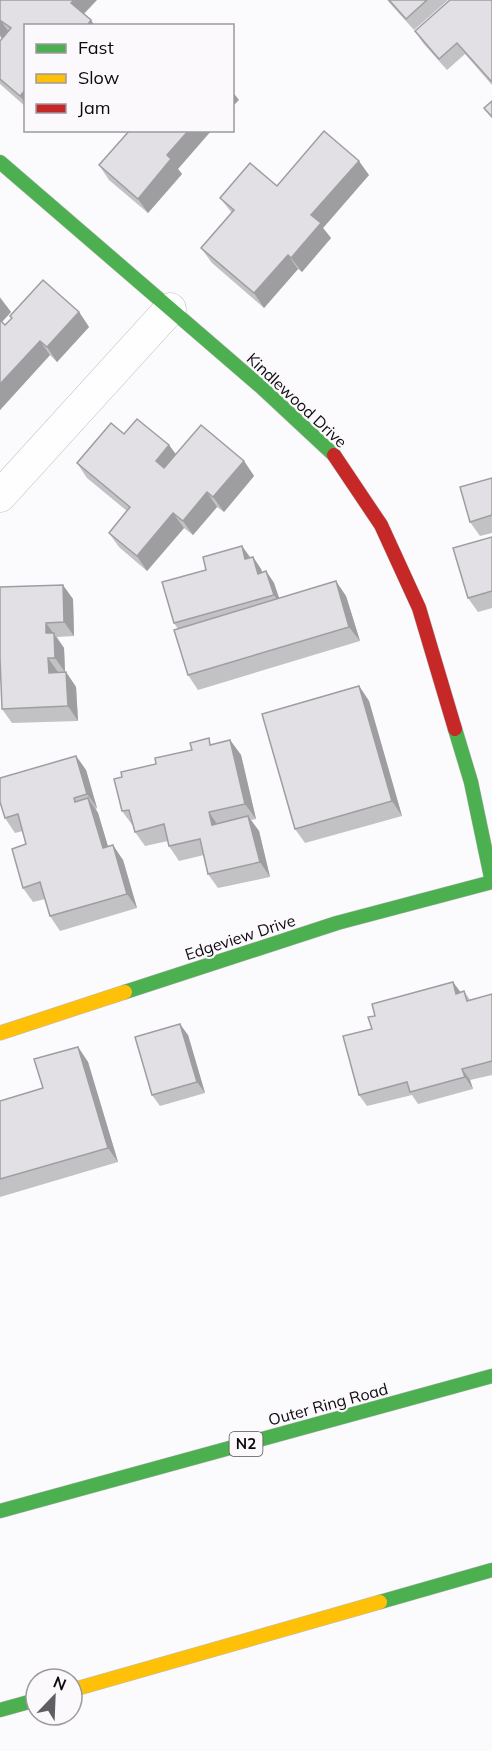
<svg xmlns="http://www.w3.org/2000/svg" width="492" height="1751" viewBox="0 0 492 1751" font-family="Mulish,sans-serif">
<rect width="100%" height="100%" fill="#fbfafc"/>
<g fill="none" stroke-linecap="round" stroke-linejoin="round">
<defs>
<path id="street" d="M0 496 170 309"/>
<g id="fast">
<path d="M0 162 261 387 334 455"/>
<path d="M125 992 337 923 492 882 471 782 455 729"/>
<path d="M0 1511 492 1376"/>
<path d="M380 1602 492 1570"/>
<path d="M0 1710 36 1700"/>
</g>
<g id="slow">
<path d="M0 1033 125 992"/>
<path d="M72 1690 380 1602"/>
</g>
<path id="jam" d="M334 455 381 525 419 608 455 729"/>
</defs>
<use href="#street" stroke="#bcbabd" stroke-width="33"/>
<use href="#fast" stroke="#bcbabd" stroke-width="15"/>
<use href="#slow" stroke="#bcbabd" stroke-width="15"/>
<use href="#jam" stroke="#bcbabd" stroke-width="15"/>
<use href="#street" stroke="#fefeff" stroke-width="32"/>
<use href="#fast" stroke="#4caf50" stroke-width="14"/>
<use href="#slow" stroke="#ffc107" stroke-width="14"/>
<use href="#jam" stroke="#c62828" stroke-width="14"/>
</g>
<g fill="#c2c1c4">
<path d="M0 0 26 26V107L0 84V41L2 39 0 37Z"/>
<path d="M387 0H448L414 30Z"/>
<path d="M492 0V85L465 54 447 70 423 43 415 31Z"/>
<path d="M99 165 178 169 182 174 148 213 109 180Z"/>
<path d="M369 175 323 228 331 238 302 272 298 269 264 308 212 263 201 248 232 213 220 198 277 186Z"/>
<path d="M0 297 11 312 2 322 5 325 79 312 89 327 57 362 50 355 0 410Z"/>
<path d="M124 434 169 445 176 454 244 461 254 476 224 512 217 507 193 535 184 528 147 571 119 547 109 533 127 511 87 478 77 463Z"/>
<path d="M492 478V533L480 536 470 522Z"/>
<path d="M492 537V608L478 612 468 598Z"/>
<path d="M253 557 261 569 263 573 266 571 274 583 279 598 346 596 360 641 198 690 188 675 178 629 174 623 250 558Z"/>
<path d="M73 599 74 636 57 637 64 648 65 672 58 673 66 672 76 687 78 721 12 723 2 709 0 664Z"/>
<path d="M359 686 369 701 402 816 305 843 295 829Z"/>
<path d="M230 740 241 755 256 819 251 820 259 831 270 877 218 888 208 874 204 855 179 861 169 846 168 841 145 846 135 832 133 826 122 811V777L192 750Z"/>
<path d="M76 756 86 770 97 808 96 809 98 813 108 847 123 860 137 908 60 931 50 916 45 899 33 902 23 888 26 844 23 831 15 833 5 818Z"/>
<path d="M464 991 470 1000 492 994V1075L470 1080 473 1089 418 1104 412 1095 367 1106 359 1095 461 993Z"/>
<path d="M188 1035 205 1093 160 1106 152 1095Z"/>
<path d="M78 1047 88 1062 118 1162 0 1197V1101L43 1088Z"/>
</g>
<g fill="#9e9da0">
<path d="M74 0H97L81 17 71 3Z"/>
<path d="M91 20 95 26H87Z"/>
<path d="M1 21 11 35 5 42 0 35V22Z"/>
<path d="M26 89V104L20 96Z"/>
<path d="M232 91 239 100 232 107Z"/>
<path d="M189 130H212L178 169 182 174 148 213 138 199 167 155Z"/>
<path d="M359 161 369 175 323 228 331 238 302 272 291 258 311 215Z"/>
<path d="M288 255 298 269 264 308 254 293Z"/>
<path d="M0 298 11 312 0 324Z"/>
<path d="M79 312 89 327 57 362 47 347Z"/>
<path d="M40 341 50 355 0 410V384Z"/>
<path d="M169 445 179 459 166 476 156 461Z"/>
<path d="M244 461 254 476 224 512 213 497Z"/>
<path d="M207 492 217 507 193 535 183 521Z"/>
<path d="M173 513 184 528 147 571 137 556Z"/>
<path d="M242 546 250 557 245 559Z"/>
<path d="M253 557 261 569 266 585 258 574Z"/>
<path d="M266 571 274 583 282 607 274 595Z"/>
<path d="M336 581 346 596 360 641 349 627Z"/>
<path d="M63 585 73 599 74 636 64 622Z"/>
<path d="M46 623 64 648 65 672 55 658 46 633Z"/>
<path d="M48 658 58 672 59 688 49 673Z"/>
<path d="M66 672 76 687 78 721 68 706Z"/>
<path d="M359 686 369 701 402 816 392 801Z"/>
<path d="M230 740 241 755 256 819 245 804Z"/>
<path d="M76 756 86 770 97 808 87 794Z"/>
<path d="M88 798 98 813 113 863 103 848Z"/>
<path d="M209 812 219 827 212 825Z"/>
<path d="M248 816 259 831 270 877 260 862Z"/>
<path d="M113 845 123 860 137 908 127 894Z"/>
<path d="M453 982 462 994H456Z"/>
<path d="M180 1024 188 1035 205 1093 197 1082Z"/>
<path d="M78 1047 88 1062 118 1162 108 1148Z"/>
<path d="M462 1069 470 1080 473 1089 465 1077Z"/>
</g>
<g fill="#e2e0e4" stroke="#9e9da0" stroke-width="1.5">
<path d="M0 0H74L71 3 91 20 87 26H26V89L20 96 0 79V41L11 28 1 21 0 22Z"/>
<path d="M389 0H427L406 19Z"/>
<path d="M450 0H492V82L457 43 439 59 415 31Z"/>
<path d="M492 101V117L484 108Z"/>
<path d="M130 130H189L167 155 171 159 138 199 99 165Z"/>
<path d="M324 131 359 161 311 215 321 223 291 258 288 255 254 293 201 248 234 210 220 198 250 163 277 186Z"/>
<path d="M43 280 79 312 47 347 40 341 0 384V320L5 325 12 318 10 316Z"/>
<path d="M137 419 169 445 156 461 164 468 201 425 244 461 213 497 207 492 183 521 173 513 137 556 109 533 130 507 77 463 111 423 124 434Z"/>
<path d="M492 478V515L470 522 460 487Z"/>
<path d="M492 537V591L468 598 453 548Z"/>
<path d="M242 546 245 559 253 557 258 574 266 571 274 595 174 623 162 582 206 570 203 557Z"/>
<path d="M336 581 349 627 188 675 174 630Z"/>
<path d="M63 585 64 622 46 623V633H54L55 658H48L49 673 66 672 68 706 2 709 0 658V587Z"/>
<path d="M359 686 392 801 295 829 262 714Z"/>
<path d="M209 738 210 745 230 740 245 804 209 812 212 825 248 816 260 862 208 874 200 839 169 846 164 824 135 832 129 810 122 811 114 779 122 777 121 772 156 764 155 758 192 750 190 743Z"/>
<path d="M76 756 87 794 74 798 75 802 88 798 103 848 113 845 127 894 50 916 40 882 23 888 12 849 26 844 18 814 5 818 0 802V778Z"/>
<path d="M453 982 456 994 464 991 467 1001 492 994V1061L462 1069 465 1077 410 1092 407 1082 359 1095 343 1036 372 1029 368 1017 375 1016 372 1004Z"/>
<path d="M180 1024 197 1082 152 1095 135 1037Z"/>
<path d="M78 1047 108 1148 0 1179V1101L43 1088 34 1059Z"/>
</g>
<g text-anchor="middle" stroke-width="4.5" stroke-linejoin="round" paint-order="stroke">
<rect fill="#fcf9fd" stroke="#555257" stroke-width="1.5" x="229.5" y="1432" width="33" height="24" rx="4.5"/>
<g font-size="15" font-weight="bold" fill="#0e0a10">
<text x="246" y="1449">N2</text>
</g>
<g font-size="16" fill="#0e0a10" stroke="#fcf9fd">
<text transform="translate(297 400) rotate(43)" y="6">Kindlewood Drive</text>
<text transform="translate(240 937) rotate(-18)" y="6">Edgeview Drive</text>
<text transform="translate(328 1404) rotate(-15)" y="6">Outer Ring Road</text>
</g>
</g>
<rect x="24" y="24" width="210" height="108" fill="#fcf9fd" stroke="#9d999e" stroke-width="1.5"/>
<rect x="36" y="44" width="30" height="9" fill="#4caf50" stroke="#9d999e" stroke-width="1.5"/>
<text x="78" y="54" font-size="18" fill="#0e0a10">Fast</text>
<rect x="36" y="74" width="30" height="9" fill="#ffc107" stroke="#9d999e" stroke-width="1.5"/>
<text x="78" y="84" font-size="18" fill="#0e0a10">Slow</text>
<rect x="36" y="104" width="30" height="9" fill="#c62828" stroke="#9d999e" stroke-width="1.5"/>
<text x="78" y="114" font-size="18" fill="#0e0a10">Jam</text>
<g transform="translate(54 1697) rotate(23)"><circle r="28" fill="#fcf9fd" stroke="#9d999e" stroke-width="1.5"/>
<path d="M0-4.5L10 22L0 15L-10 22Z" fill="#615e63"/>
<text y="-9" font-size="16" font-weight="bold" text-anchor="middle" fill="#0e0a10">N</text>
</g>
</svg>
